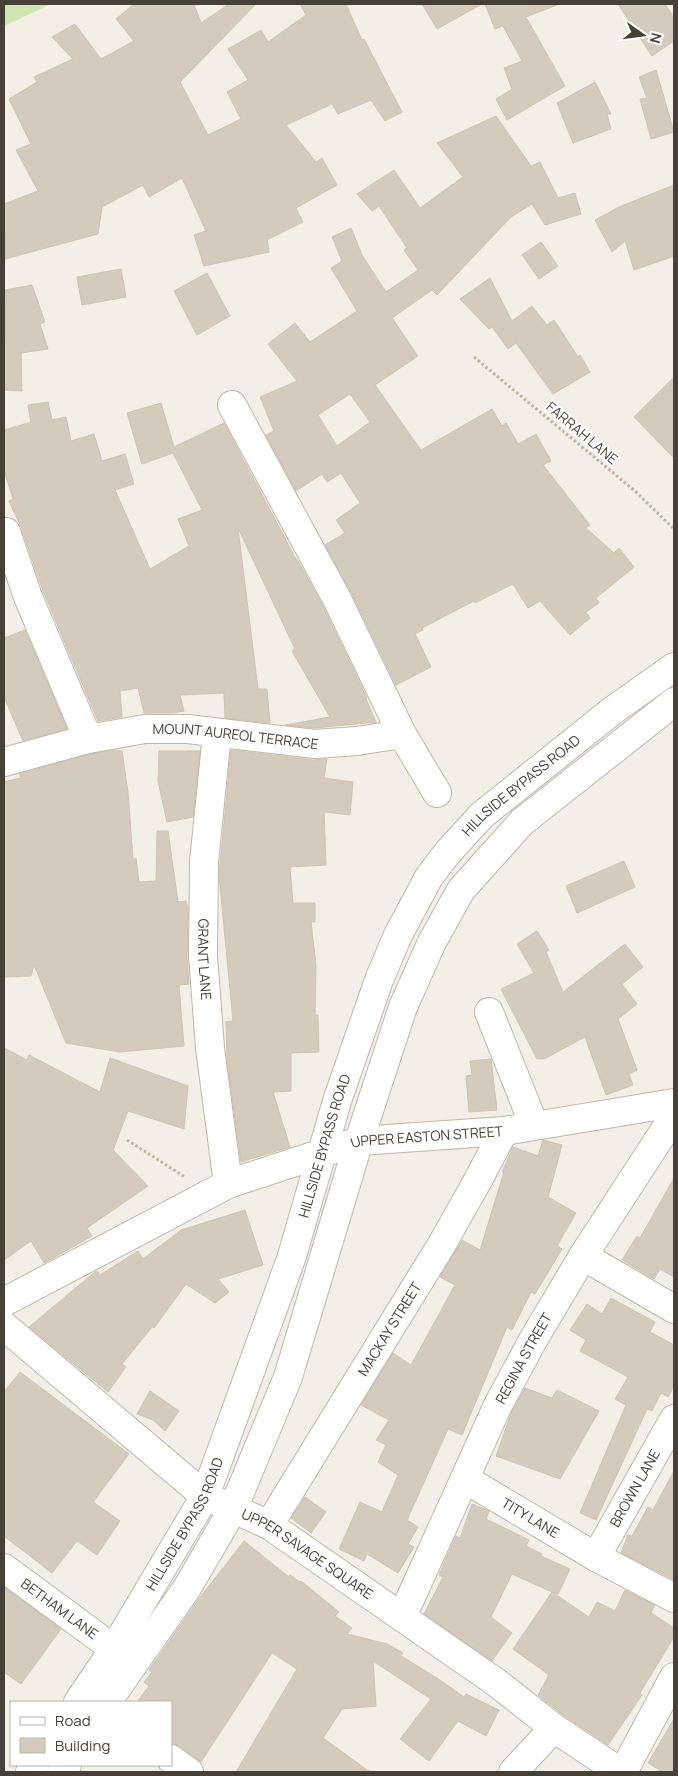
<svg xmlns="http://www.w3.org/2000/svg" width="678" height="1776" viewBox="0 0 678 1776" font-family="Manrope,sans-serif">
<rect width="100%" height="100%" fill="#f3efe7"/>
<path fill="#cde7b0" d="M4 4H51L4 26Z"/>
<g fill="#d4cbbc" stroke="#cfc3b0" fill-rule="evenodd">
<path d="M134 4H194L201 23 229 4H256L180 82 208 135 241 119 227 92 248 80 228 49 261 30 268 42 306 15 300 4H346L362 40 364 39 402 112 385 121 371 100 338 114 332 104 286 125 316 162 322 158 337 185 296 208 303 222 267 240 269 252 204 266 194 235 206 231 182 178 149 197 143 185 102 207 98 234 5 259 4 204 38 191 16 150 31 144 9 99 37 82 34 77 73 59 52 37 75 24 101 59 134 41 116 19Z"/>
<path d="M422 4H482L437 29Z"/>
<path d="M485 4 557 5 526 17 565 86 507 120 496 99 512 89 504 68 522 61 503 26 495 29Z"/>
<path d="M618 4H665L674 18V41L652 56Z"/>
<path d="M656 70 674 132 651 139 640 99 647 98 639 77Z"/>
<path d="M595 82 611 114H607L611 129 573 143 557 103Z"/>
<path d="M496 116 531 166 540 162 558 198 575 193 581 214 545 225 532 204 511 217 437 295 432 290 392 318 418 356 375 385 421 450 492 409 502 426 506 423 518 444 536 434 551 461 543 465 590 525 586 528 614 553 619 548 634 567 596 598 599 603 586 612 590 618 570 635 540 601 528 608 513 584 475 603 474 601 422 628 423 630 415 634 431 667 396 685 351 592 325 545 345 533 336 520 360 503 341 473 327 482 322 474 296 491 266 435 274 431 260 397 297 381 268 344 295 323 310 342 357 311 331 268 342 261 332 237 351 228 362 255 386 292 418 270 404 250 407 248 379 206 372 211 357 194 394 170 420 208 463 177 437 143ZM350 394 370 422 337 446 318 415Z"/>
<path d="M674 185V256L634 270 625 241 612 252 595 220 619 207Z"/>
<path d="M541 242 558 266 539 279 522 255Z"/>
<path d="M121 269 126 297 82 305 77 277Z"/>
<path d="M207 273 230 316 197 335 174 291Z"/>
<path d="M490 278 512 321 532 306 547 325 554 320 578 357 580 355 590 372 553 394 516 343 508 349 492 327 489 329 460 299Z"/>
<path d="M32 285 45 322 40 324 48 349 21 353 22 391 4 390 5 290Z"/>
<path d="M674 377V458L634 417Z"/>
<path d="M48 402 52 420 66 417 71 441 94 434 102 461 125 454 134 484 115 490 150 569 189 546 178 519 202 510 173 453 142 464 127 413 161 403 174 447 224 423 297 561H298L323 606 367 698 366 699 376 722 315 728 285 725 330 717 292 651 295 649 238 528 258 689H267L270 723 225 718 224 693 180 695 184 711 171 713H144L138 688 120 691 122 717 98 721 43 591 21 527 9 501 13 499 4 470V430L31 422 28 405Z"/>
<path d="M25 630 67 729 23 741 4 697V638Z"/>
<path d="M113 750 122 751 128 792 133 859 136 858 139 882 156 881 157 831H168L178 902 186 901 188 909 187 956 189 984 179 985 184 1046 120 1052 66 1043 34 965 31 976 4 977V782L21 778 19 774 91 754Z"/>
<path d="M231 750 313 760 327 759 324 778 353 782 350 815 324 812 326 865 290 867 293 903H315V922H311L316 965 315 1015H318L319 1052 291 1053V1091L273 1092 290 1147 241 1162 227 1060 226 1022 233 1021 219 875Z"/>
<path d="M159 751H200L193 817 167 822 158 781Z"/>
<path d="M624 861 635 887 577 913 566 886Z"/>
<path d="M537 931 549 950 546 952 563 992 625 944 643 967 622 984 637 1004 618 1019 637 1070 629 1074 633 1085 606 1095 585 1037 544 1059H537L501 989 534 973 517 944Z"/>
<path d="M4 1048 27 1060 29 1055 100 1092 110 1058 188 1086 184 1129 128 1111 113 1150 148 1186 87 1228 92 1236 44 1263 31 1241 4 1260Z"/>
<path d="M491 1059 497 1110 469 1112 466 1076 472 1075 470 1061Z"/>
<path d="M543 1140 562 1145 548 1197 576 1213 557 1246 562 1249 535 1294 531 1292 512 1330 507 1327 462 1435 448 1429 407 1520 418 1527 408 1544 414 1547 398 1573 367 1554 364 1561 339 1549 360 1502 382 1512 398 1475 378 1462 386 1445 376 1440 389 1420 361 1405 393 1353 411 1365 455 1285 440 1277 462 1240 480 1250 504 1172H502L513 1147 538 1156Z"/>
<path d="M674 1178V1277L660 1269 654 1279 622 1260 637 1236 640 1238Z"/>
<path d="M245 1210 263 1265 218 1279 229 1292 215 1303 186 1284 154 1328 152 1327 122 1364 126 1367 108 1392 29 1327 95 1272 97 1271 100 1275 138 1251 143 1259 181 1230Z"/>
<path d="M611 1298 655 1322 650 1332 674 1345V1386L668 1397 661 1393 652 1411 647 1409 596 1520 580 1513 626 1405 615 1399 628 1377 580 1351 586 1340 570 1330 587 1304 602 1314Z"/>
<path d="M20 1372 129 1454 93 1502 120 1521 97 1555 77 1541 52 1573 4 1536V1392Z"/>
<path d="M525 1388 552 1398 557 1390 599 1411 560 1479 496 1456 512 1411Z"/>
<path d="M150 1391 179 1411 165 1431 153 1420 137 1414Z"/>
<path d="M674 1471V1580L621 1553 628 1535 632 1536 648 1507 653 1510Z"/>
<path d="M305 1497 326 1512 311 1533 291 1518Z"/>
<path d="M472 1504 489 1511 486 1519 529 1540 526 1546 542 1554 541 1556 570 1569 558 1594 552 1592 589 1617 597 1602 615 1611 625 1590 655 1605 651 1613 674 1628V1637L640 1693 642 1695 608 1745 563 1715 538 1695 549 1675 513 1649 552 1592 512 1574 491 1617 512 1633 492 1661 424 1614 443 1577 439 1575 456 1536 460 1538Z"/>
<path d="M244 1541 289 1577 290 1575 300 1582 301 1581 339 1612 335 1616 352 1628 347 1634 387 1644 403 1653 401 1656 437 1678 464 1697 466 1694 499 1710 486 1736 458 1721 429 1761 400 1739 431 1699 373 1661 376 1706 342 1709 323 1738 370 1772H236L297 1669 272 1653 201 1762 180 1746 171 1744V1702H137L149 1686 144 1682 152 1672 149 1670 198 1600Z"/>
<path d="M4 1587 61 1629 21 1684 4 1672Z"/>
<path d="M674 1719V1772H663L648 1763Z"/>
</g>
<g fill="none" stroke-linecap="round" stroke-linejoin="round">
<defs>
<g id="minor">
<path d="M232 405 337 599 402 734 437 793"/>
<path d="M6 532 28 597 88 739"/>
<path id="s1" d="M217 734 204 862 203 956 210 1048 228 1184"/>
<path id="s2" d="M4 762 88 739 145 729H188L315 744 357 741 402 734"/>
<path d="M489 1012 534 1125"/>
<path d="M583 1256 674 1309"/>
<path id="s3" d="M4 1302 228 1184 359 1141 504 1131 674 1103"/>
<path id="s4" d="M4 1326 205 1496 269 1525 497 1683 554 1728 620 1772"/>
<path id="s5" d="M465 1479 596 1557 674 1598"/>
<path id="s6" d="M269 1525 442 1244 478 1180 504 1131"/>
<path id="s7" d="M596 1557 674 1419"/>
<path id="s8" d="M4 1568 114 1649"/>
<path id="s9" d="M402 1617 498 1405 533 1340 583 1256 674 1116"/>
<path id="s10" d="M78 1702 114 1649 205 1496 291 1259 338 1098 379 980 398 935 429 877 448 852 482 815 612 711 674 667"/>
<path d="M107 1702 187 1588 233 1509 288 1377 359 1141 403 1007 432 942 461 890 522 822 674 702"/>
<path d="M171 1759 189 1772"/>
<path d="M30 1772 35 1765"/>
<path d="M62 1772 67 1765"/>
<path d="M513 1772 554 1728"/>
<path d="M623 1772 674 1677"/>
</g>
</defs>
<use href="#minor" stroke="#beb7a9" stroke-width="30"/>
<g stroke="#c0b39b" stroke-width="3" stroke-dasharray="2.5 2.5" stroke-linecap="butt">
<path d="M474 357 635 491 674 529"/>
<path d="M127 1140 185 1177"/>
</g>
<use href="#minor" stroke="#fff" stroke-width="28"/>
</g>
<g text-anchor="middle" stroke-width="4" stroke-linejoin="round" paint-order="stroke">
<g font-size="14" fill="#464036" stroke="#fff">
<text transform="translate(582 433) rotate(40)" y="5">FARRAH LANE</text>
<text dy="5" stroke="none"><textPath href="#s2" startOffset="236">MOUNT AUREOL TERRACE</textPath></text>
<text dy="5" stroke="none"><textPath href="#s10" startOffset="1032">HILLSIDE BYPASS ROAD</textPath></text>
<text dy="5" stroke="none"><textPath href="#s1" startOffset="226">GRANT LANE</textPath></text>
<text dy="5" stroke="none"><textPath href="#s3" startOffset="459">UPPER EASTON STREET</textPath></text>
<text dy="5" stroke="none"><textPath href="#s10" startOffset="612">HILLSIDE BYPASS ROAD</textPath></text>
<text dy="5" stroke="none"><textPath href="#s6" startOffset="230">MACKAY STREET</textPath></text>
<text dy="5" stroke="none"><textPath href="#s9" startOffset="286">REGINA STREET</textPath></text>
<text dy="5" stroke="none"><textPath href="#s7" startOffset="79">BROWN LANE</textPath></text>
<text dy="5" stroke="none"><textPath href="#s5" startOffset="76">TITY LANE</textPath></text>
<text dy="5" stroke="none"><textPath href="#s10" startOffset="208">HILLSIDE BYPASS ROAD</textPath></text>
<text dy="5" stroke="none"><textPath href="#s4" startOffset="381">UPPER SAVAGE SQUARE</textPath></text>
<text dy="5" stroke="none"><textPath href="#s8" startOffset="69">BETHAM LANE</textPath></text>
</g>
</g>
<rect width="678" height="1776" fill="none" stroke="#464036" stroke-width="10"/>
<rect x="10" y="1701" width="162" height="65" fill="#ffffff" stroke="#b5b3af"/>
<rect x="20" y="1717" width="25" height="8" fill="#ffffff" stroke="#b5b3af"/>
<text x="55" y="1726" font-size="15" fill="#464036">Road</text>
<rect x="20" y="1738" width="25" height="15" fill="#d4cbbc" stroke="#b5b3af"/>
<text x="55" y="1751" font-size="15" fill="#464036">Building</text>
<g transform="translate(643 35) rotate(104)" stroke="#ffffff" stroke-width="4" paint-order="stroke">
<path d="M0-4L9 19L0 12L-9 19Z" fill="#464036"/>
<text y="-8" font-size="14" font-weight="bold" text-anchor="middle" fill="#464036">N</text>
</g>
</svg>
